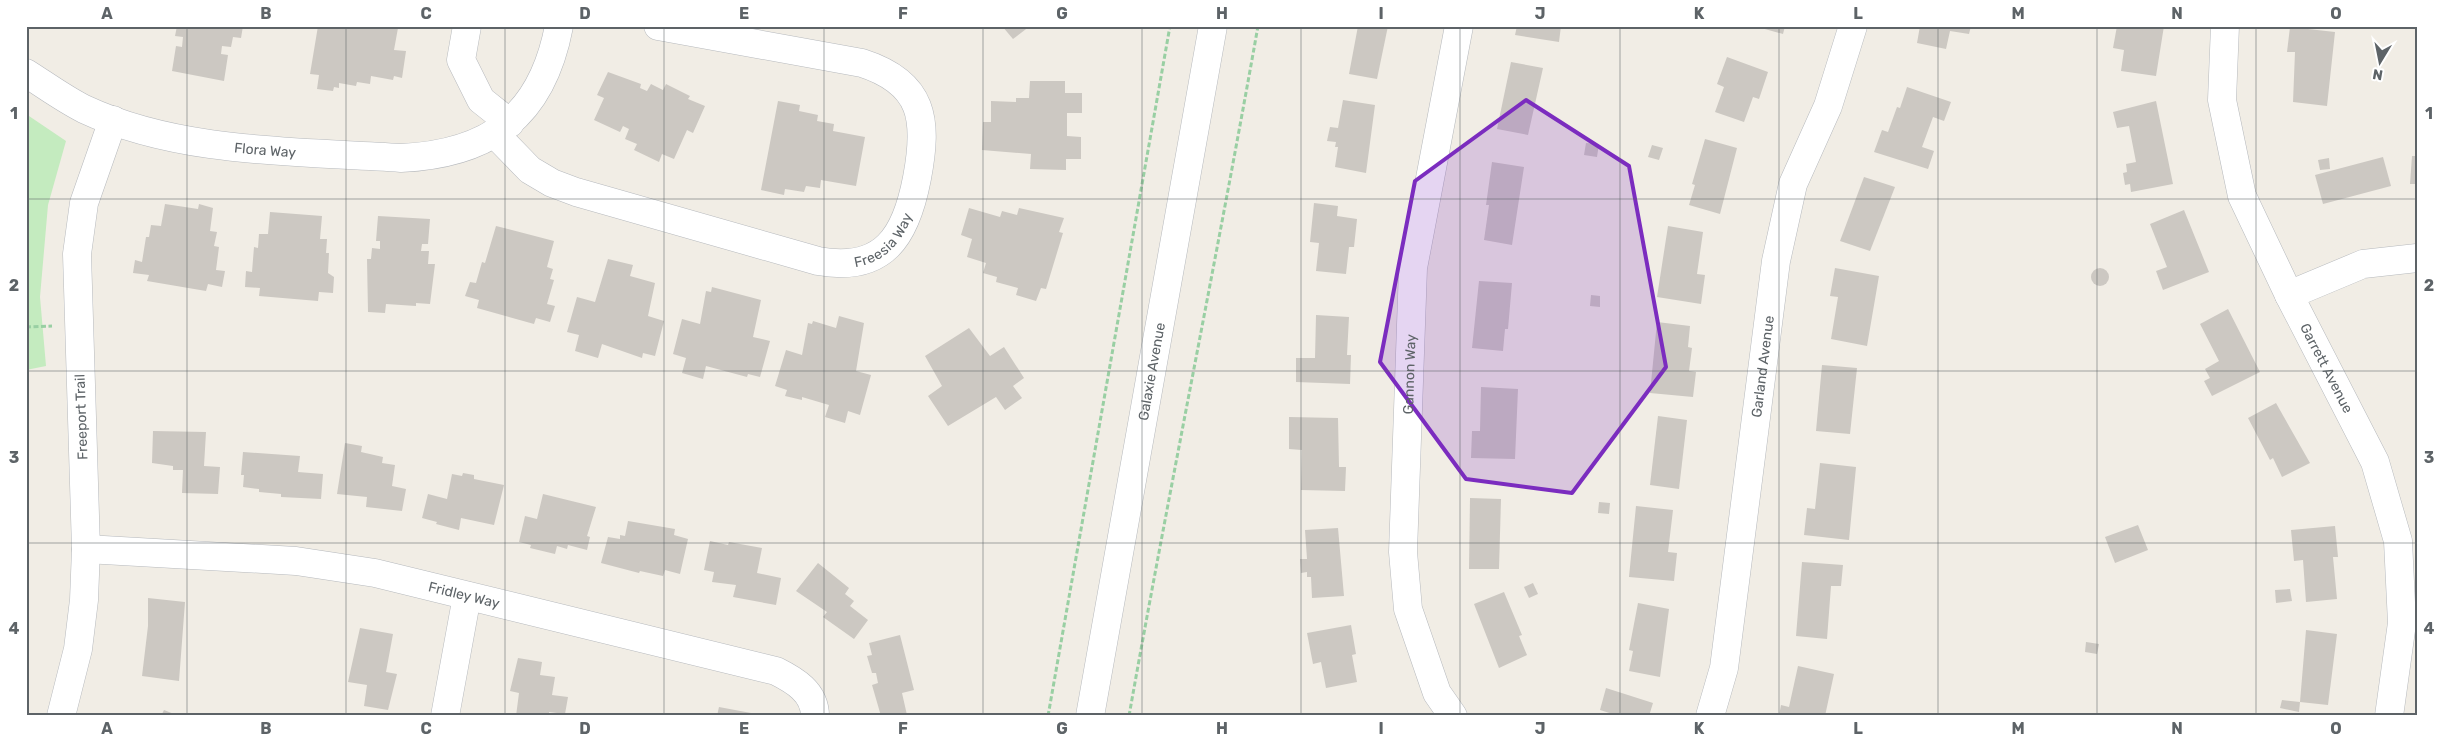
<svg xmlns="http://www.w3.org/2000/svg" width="2443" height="742" viewBox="0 0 2443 742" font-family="Rubik,sans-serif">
<rect width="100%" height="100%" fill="#f1ede5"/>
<path fill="#c4ebbf" d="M26 114 66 141 48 205 40 297 46 366 26 370Z"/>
<g fill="#ccc8c2">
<path d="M177 26H243L241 38 233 37 231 47 222 46 221 54 228 55 224 81 172 71 176 46 182 47 183 37 175 36Z"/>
<path d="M318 26 398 28 394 50 406 51 402 78 394 76 393 80 371 76 370 84 357 82 356 86 339 83V88L334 87 333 91 317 89 319 75 310 74Z"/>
<path d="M1002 26H1030L1013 39Z"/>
<path d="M1358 26H1388L1377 79 1349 74Z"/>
<path d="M1517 26H1561L1559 42 1515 35Z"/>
<path d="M1754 26H1785L1783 34Z"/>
<path d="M1920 26H1971L1969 34 1950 31 1946 49 1917 43Z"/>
<path d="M2117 26H2164L2156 76 2121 71 2124 50 2113 48Z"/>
<path d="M2290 27 2335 32 2327 106 2293 102 2295 52H2287Z"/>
<path d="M1727 57 1768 72 1759 99 1753 97 1744 122 1715 112 1724 87 1717 84Z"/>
<path d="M1511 62 1543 68 1528 135 1497 129Z"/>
<path d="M608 72 641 84 640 88 647 91 651 84 663 90 666 84 690 96 688 99 705 106 693 133 687 130 674 159 662 154 659 162 634 150 637 144 625 139 629 129 623 126 620 132 594 120 604 98 597 95Z"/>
<path d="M1030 81H1065V93H1082V113H1067V136L1081 137V159H1066V170L1030 169 1031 154 982 150 983 122H991V101L1016 102V98H1029Z"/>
<path d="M1907 87 1951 102 1944 121 1933 117 1922 147 1934 151 1928 169 1874 152 1882 130 1888 132 1897 107 1900 108Z"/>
<path d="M1343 100 1375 105 1366 173 1335 167 1338 147H1335L1336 142 1327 141 1330 127 1338 128Z"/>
<path d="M778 101 800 105 799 111 818 115 817 121 834 124 833 131 865 137 856 186 821 180 820 188 806 186 804 192 785 189 784 195 761 190Z"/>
<path d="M2156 101 2173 184 2131 192 2130 184 2125 185 2123 173 2127 172 2126 164 2136 162 2129 126 2117 128 2113 112Z"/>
<path d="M1705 139 1737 148 1720 214 1689 205 1695 185 1692 184Z"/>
<path d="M1586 143 1599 144 1597 157 1584 155Z"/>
<path d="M1652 145 1663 148 1659 160 1648 157Z"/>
<path d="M2412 156H2417V184H2410Z"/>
<path d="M2383 157 2391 186 2323 204 2315 175Z"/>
<path d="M2329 158 2330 169 2320 170 2318 160Z"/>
<path d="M1492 162 1524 167 1512 245 1484 240 1489 205H1486Z"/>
<path d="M1864 177 1895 187 1870 251 1840 241Z"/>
<path d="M1314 203 1338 206 1337 216 1357 219 1354 247H1349L1346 274 1316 271 1319 243 1310 242Z"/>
<path d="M165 204 198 209 199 204 213 208 210 231 217 232 214 246 219 247 216 270 225 271 222 287 208 284 206 291 147 281 149 275 133 273 135 260 142 262 146 237H149L151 225 161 226Z"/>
<path d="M969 208 1000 217 1002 211 1017 215 1019 208 1064 218 1059 232 1063 233 1046 289 1041 288 1036 301 1016 295 1018 288 996 282 997 277 983 273 986 263 967 257 972 239 961 235Z"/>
<path d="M2184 210 2209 272 2163 290 2156 271 2167 267 2150 224Z"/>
<path d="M270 212 322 216 320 239H327L326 253H329L328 273 334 277 333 293 319 292 318 301 259 296 260 288 245 287 246 271 252 272 254 247 258 248 259 234H268Z"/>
<path d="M378 216 430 219 428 244H422L421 251H429L428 264H435L430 304 416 303V306L386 304 385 313 368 312 367 259H371L372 248 380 249V241H376Z"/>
<path d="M496 226 554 241 547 267 553 269 550 279 554 280 547 304 555 306 550 322 536 318 534 324 477 308 479 300 465 296 470 282 476 283 482 262 485 263Z"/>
<path d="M1668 226 1703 232 1697 274 1705 275 1701 304 1657 297Z"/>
<path d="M608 259 633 265 630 276 655 283 648 316 664 321 655 356 643 353 642 358 602 344 598 358 575 351 579 335 567 332 577 297 595 302Z"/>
<circle cx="2100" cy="277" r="9"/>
<path d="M1835 268 1879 276 1867 346 1831 339 1838 297 1830 296Z"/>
<path d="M1479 281 1512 283 1508 329H1505L1503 351 1472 348Z"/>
<path d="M712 287 761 300 753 337 770 341 760 377 748 374 747 377 706 366 703 379 682 373 686 358 673 354 682 319 700 324 706 291 711 292Z"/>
<path d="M1591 295 1600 296V307L1590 306Z"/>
<path d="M2228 309 2260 372 2212 396 2204 381 2210 378 2205 369 2219 361 2200 324Z"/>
<path d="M1316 315 1349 317 1347 355H1351L1350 384 1296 382V358H1315Z"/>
<path d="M839 316 864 323 856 371 871 375 860 415 848 411 845 423 825 417 829 405 802 397V400L785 396 787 390 775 386 786 350 802 355 808 323 812 324 813 321 836 328Z"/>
<path d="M1657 322 1690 326 1688 347 1692 348 1689 371 1696 372 1693 397 1650 393Z"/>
<path d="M969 328 990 356 1004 347 1024 378 1013 386 1022 398 1005 410 996 397 948 426 928 396 942 386 925 356Z"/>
<path d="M1822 365 1857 368 1850 434 1816 431Z"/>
<path d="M1481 387 1518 389 1515 459 1471 458 1472 431H1480Z"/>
<path d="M2276 403 2310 463 2282 477 2273 458 2270 460 2248 418Z"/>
<path d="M1658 416 1687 420 1679 489 1650 485Z"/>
<path d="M1289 417 1338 418 1339 467H1346L1345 491 1301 490 1302 450 1289 449Z"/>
<path d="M153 431 206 432 204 466 220 467 218 494 182 493 183 470H173V466L152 463Z"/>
<path d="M345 443 362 446 361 452 383 457 382 463 395 465 392 486 406 489 402 511 366 507 367 497 337 494Z"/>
<path d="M243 452 300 456 298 472 323 474 321 499 281 497V494L259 492V489L243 487 244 475H241Z"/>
<path d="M1820 463 1856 467 1849 540 1804 535 1807 508 1815 509Z"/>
<path d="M463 473 474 475V479L504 485 494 525 461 518 459 530 436 524 437 522 422 518 428 494 447 499 452 474 462 476Z"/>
<path d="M543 494 596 507 587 536 590 537 587 550 568 545 567 549 557 546 555 554 530 548 531 545 519 542 525 516 537 519Z"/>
<path d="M1470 498 1501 499 1499 569H1469Z"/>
<path d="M1599 502 1610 503 1609 514 1598 513Z"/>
<path d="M1636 506 1673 510 1668 552 1677 553 1674 581 1629 577Z"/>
<path d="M628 521 675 529 674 535 688 539 680 574 665 570 663 576 640 571 639 573 601 563 608 537 620 539V535L625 536Z"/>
<path d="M2138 525 2148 550 2115 563 2105 537Z"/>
<path d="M2335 526 2338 557H2333L2337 599 2306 602 2303 560 2294 561 2291 530Z"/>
<path d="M1338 528 1344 596 1312 598 1311 577H1307V572L1301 573 1300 559H1307L1305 530Z"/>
<path d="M710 541 728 545 729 542 762 548 757 573 781 578 776 605 733 597 736 585 712 582 714 572 704 570Z"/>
<path d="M1802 562 1843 565 1841 586H1831L1827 639 1796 636Z"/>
<path d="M818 563 849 588 845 594 854 601 850 606 868 620 854 639 823 617 827 612 796 591Z"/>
<path d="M1533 583 1538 594 1529 598 1524 587Z"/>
<path d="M2290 589 2292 601 2276 603 2275 590Z"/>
<path d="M1504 592 1522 635 1519 636 1527 655 1499 668 1474 604Z"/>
<path d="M148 598 185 602 179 681 142 676 148 626Z"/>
<path d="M1638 603 1669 609 1660 677 1629 671 1633 651 1629 650Z"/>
<path d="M1351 625 1356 654 1352 655 1357 682 1326 688 1321 662 1313 664 1307 633Z"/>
<path d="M360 628 393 634 386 672 397 674 388 710 364 706 367 685 348 682Z"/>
<path d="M2306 630 2337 634 2328 705 2300 702Z"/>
<path d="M900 635 914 690 902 693 907 715 881 716 872 685 878 683 876 673H872L867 656 872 655 869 643Z"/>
<path d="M2086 642 2099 644 2097 654 2085 652Z"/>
<path d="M518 658 542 662 540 675 555 677 552 695 568 697 565 714 549 712V716H516L519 693 510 691Z"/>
<path d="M1798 666 1834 674 1825 716H1779L1781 705 1789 707Z"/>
<path d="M1606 688 1653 703 1649 716H1619L1600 710Z"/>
<path d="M2282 700 2300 702 2299 712 2280 708Z"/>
<path d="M719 707 751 713 750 716H717Z"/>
<path d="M164 710 179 716H161Z"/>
</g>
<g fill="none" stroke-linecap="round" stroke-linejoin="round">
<defs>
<g id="minor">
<path d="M467 26 461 60 481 100 510 123"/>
<path id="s1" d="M2225 26 2222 100 2242 196 2289 295 2375 462 2398 541 2402 623 2389 716"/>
<path id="s2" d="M26 73C45 85 64 99 84 109 180 154 297 151 401 158 490 154 542 116 559 26"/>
<path id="s3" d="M494 133 530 170 552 183 576 192 818 261C884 273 906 236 917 178 928 120 924 83 862 63L658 26"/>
<path d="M2289 295 2363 264 2417 258"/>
<path id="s4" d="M86 549 296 561 375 573 776 671C794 680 815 692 815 716"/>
<path d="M61 716 78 649 84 600 86 549 77 254 84 203 113 120"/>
<path d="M445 716 467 596"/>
<path id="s5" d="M1090 716 1213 26"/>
<path id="s6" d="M1453 716 1437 693 1408 609 1403 552 1413 268 1459 26"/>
<path id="s7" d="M1710 716 1724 668 1776 261 1793 184 1828 106 1853 26"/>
</g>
</defs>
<use href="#minor" stroke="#b6b9bd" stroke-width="29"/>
<g stroke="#99cfa3" stroke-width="3" stroke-dasharray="5 2.5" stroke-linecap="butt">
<path d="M26 327 52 326"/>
<path d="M1048 716 1170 26"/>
<path d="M1129 716C1170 485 1217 257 1258 26"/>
</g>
<use href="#minor" stroke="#fff" stroke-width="28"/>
</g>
<path fill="#7b2cbf" fill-opacity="0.2" stroke="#7b2cbf" stroke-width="4" stroke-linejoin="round" d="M1526 100 1629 166 1666 367 1572 493 1466 479 1380 362 1415 181Z"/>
<path fill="none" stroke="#5d6367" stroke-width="1" stroke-opacity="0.55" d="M187 26V716M346 26V716M505 26V716M664 26V716M824 26V716M983 26V716M1142 26V716M1301 26V716M1460 26V716M1620 26V716M1779 26V716M1938 26V716M2097 26V716M2256 26V716M26 199H2417M26 371H2417M26 543H2417"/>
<g text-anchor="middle" stroke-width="5" stroke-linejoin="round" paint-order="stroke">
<g font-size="14" fill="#5d6367" stroke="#fff">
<text dy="5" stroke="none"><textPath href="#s2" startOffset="255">Flora Way</textPath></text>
<text dy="5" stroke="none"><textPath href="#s3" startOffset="429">Freesia Way</textPath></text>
<text dy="5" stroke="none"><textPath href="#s7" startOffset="354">Garland Avenue</textPath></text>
<text dy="5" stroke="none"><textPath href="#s1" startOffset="364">Garrett Avenue</textPath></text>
<text dy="5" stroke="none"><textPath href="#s5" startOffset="350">Galaxie Avenue</textPath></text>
<text dy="5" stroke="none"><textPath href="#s6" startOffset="352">Gannon Way</textPath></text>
<text transform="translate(81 417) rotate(-92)" y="5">Freeport Trail</text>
<text dy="5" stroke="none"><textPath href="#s4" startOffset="382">Fridley Way</textPath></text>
</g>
</g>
<rect width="2443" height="742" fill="none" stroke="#ffffff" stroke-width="55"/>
<g transform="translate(2380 62) rotate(190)" stroke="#ffffff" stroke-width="4" paint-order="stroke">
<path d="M0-4L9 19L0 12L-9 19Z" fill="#5d6367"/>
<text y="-8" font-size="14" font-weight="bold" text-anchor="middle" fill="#5d6367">N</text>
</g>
<rect x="28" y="28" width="2388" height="686" fill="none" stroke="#5d6367" stroke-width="2"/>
<g font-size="16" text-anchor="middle" font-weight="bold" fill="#5d6367">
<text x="107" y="19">A</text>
<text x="266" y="19">B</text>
<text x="426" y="19">C</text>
<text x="585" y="19">D</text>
<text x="744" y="19">E</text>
<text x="903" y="19">F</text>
<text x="1062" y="19">G</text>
<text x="1222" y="19">H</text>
<text x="1381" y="19">I</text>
<text x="1540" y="19">J</text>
<text x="1699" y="19">K</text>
<text x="1858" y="19">L</text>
<text x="2018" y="19">M</text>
<text x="2177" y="19">N</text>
<text x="2336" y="19">O</text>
<text x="14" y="119">1</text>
<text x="2429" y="119">1</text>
<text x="14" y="291">2</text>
<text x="2429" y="291">2</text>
<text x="14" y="463">3</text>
<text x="2429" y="463">3</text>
<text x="14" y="634">4</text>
<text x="2429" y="634">4</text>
<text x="107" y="734">A</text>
<text x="266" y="734">B</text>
<text x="426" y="734">C</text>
<text x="585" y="734">D</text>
<text x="744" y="734">E</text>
<text x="903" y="734">F</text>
<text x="1062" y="734">G</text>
<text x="1222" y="734">H</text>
<text x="1381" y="734">I</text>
<text x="1540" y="734">J</text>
<text x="1699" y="734">K</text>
<text x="1858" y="734">L</text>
<text x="2018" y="734">M</text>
<text x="2177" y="734">N</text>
<text x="2336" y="734">O</text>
</g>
</svg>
